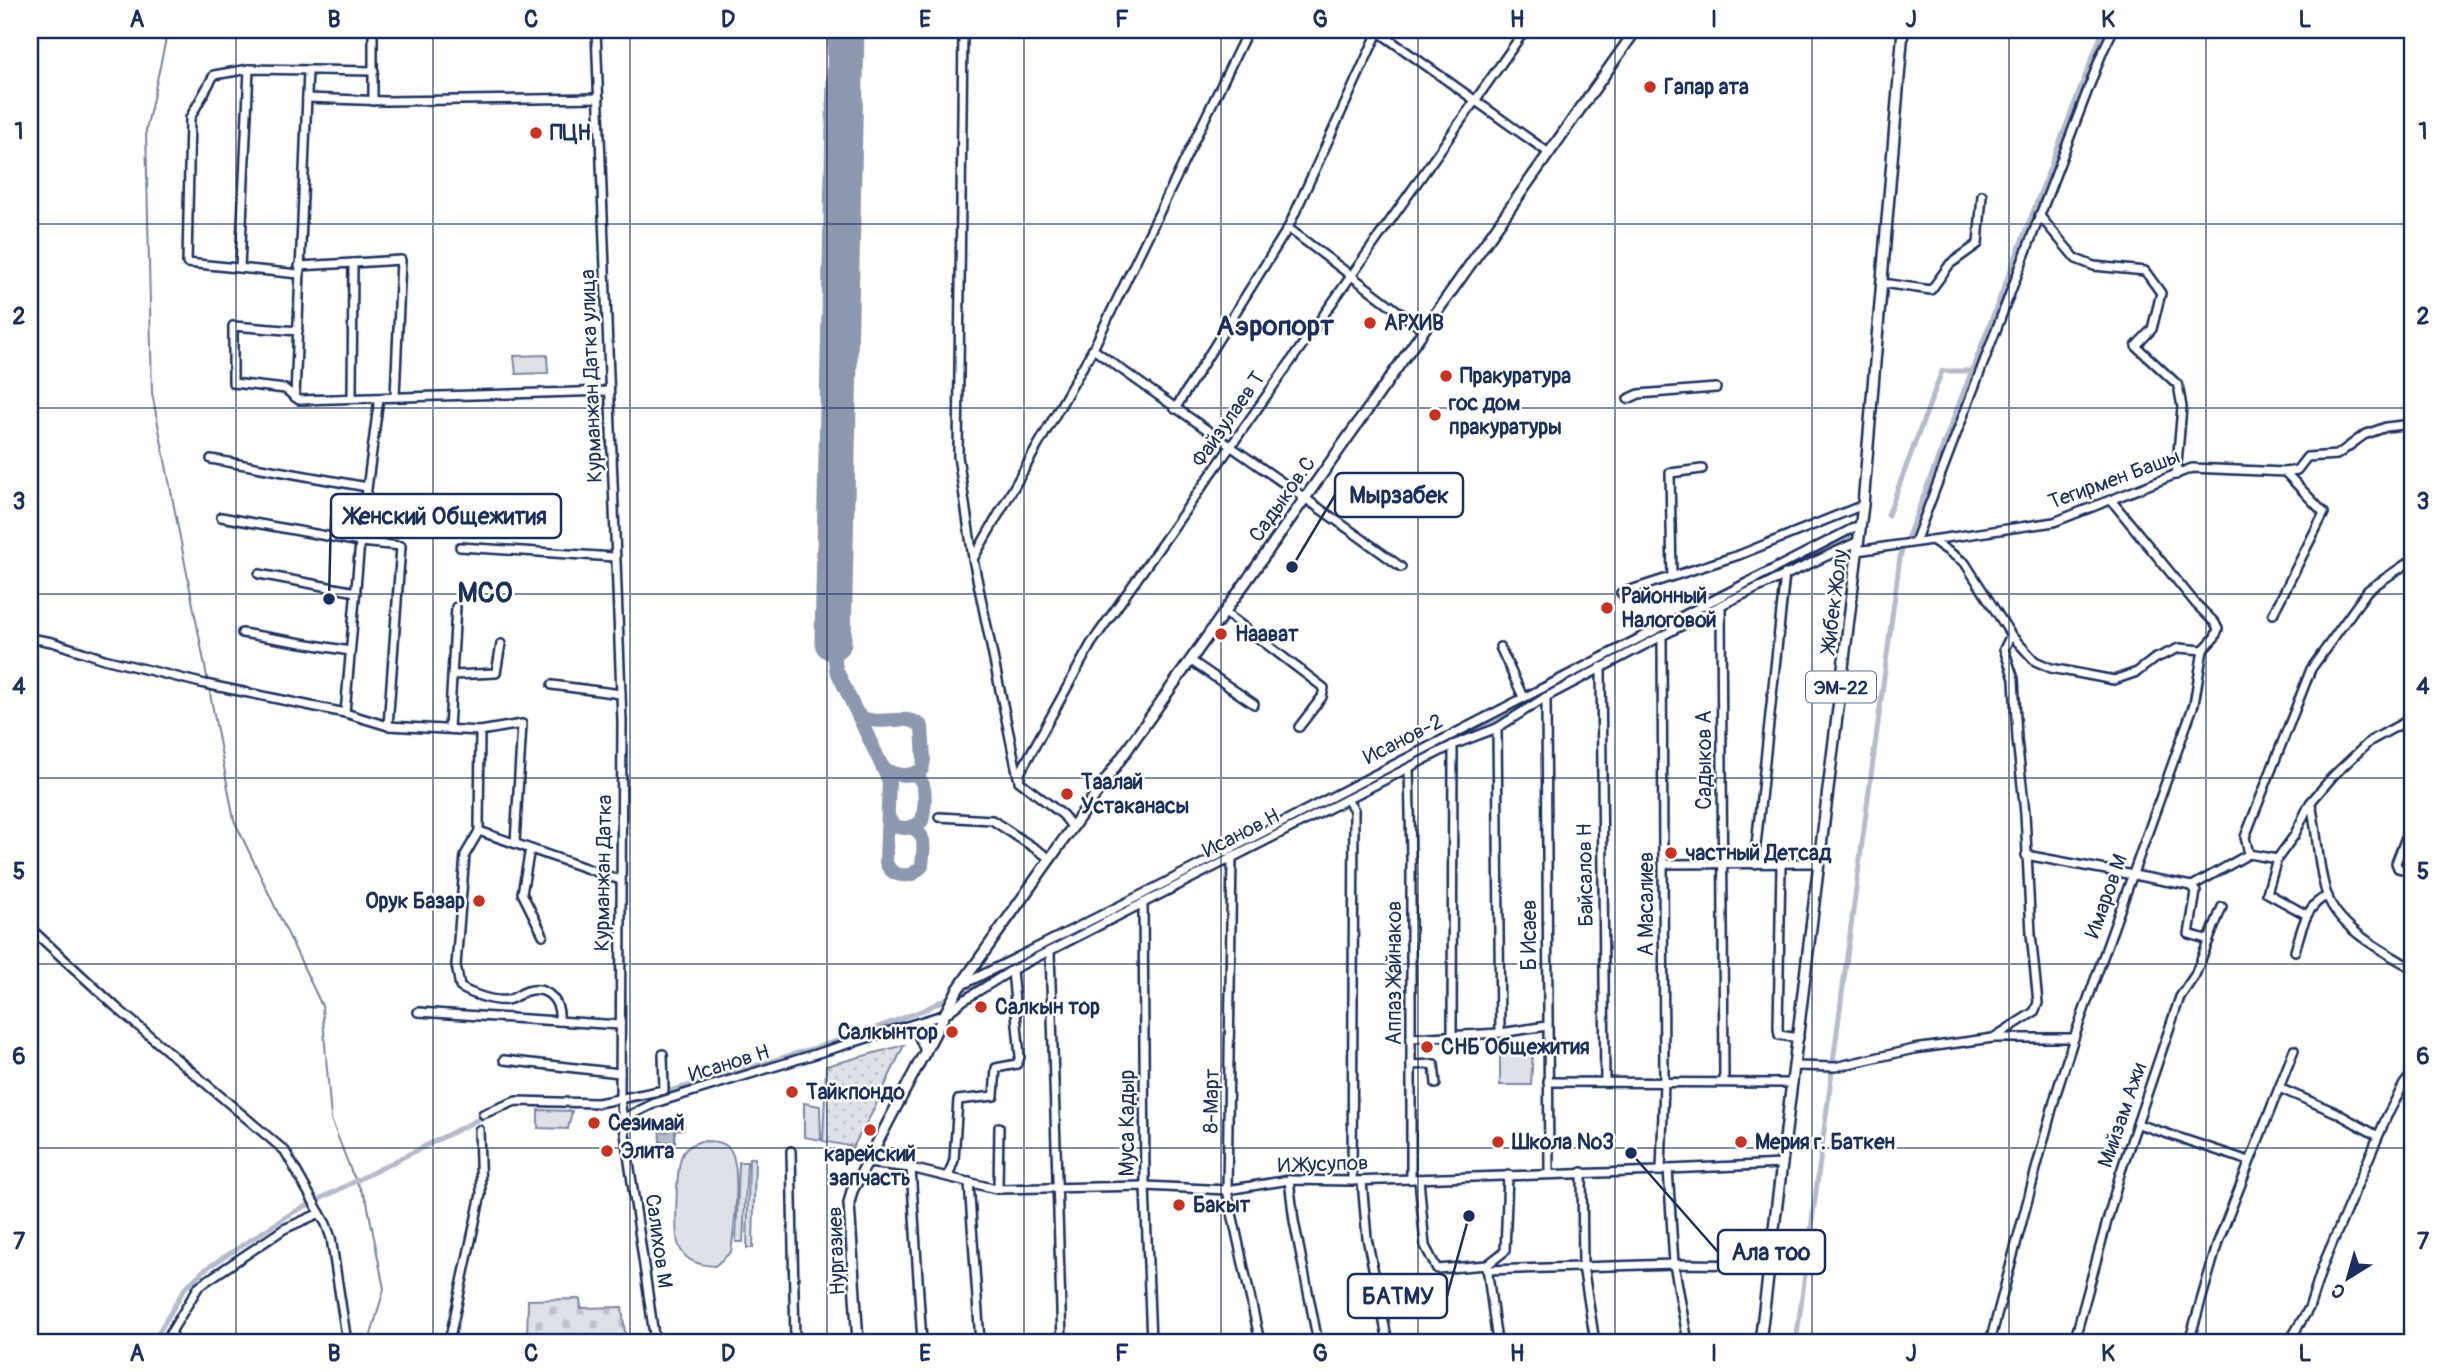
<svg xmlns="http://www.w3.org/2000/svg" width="2442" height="1372" viewBox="0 0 2442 1372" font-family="Pangolin,sans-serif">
<defs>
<pattern id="grass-dots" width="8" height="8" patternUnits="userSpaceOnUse" patternTransform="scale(1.75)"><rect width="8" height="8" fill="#dee1e7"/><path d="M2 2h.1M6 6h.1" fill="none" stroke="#bec1c9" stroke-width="1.8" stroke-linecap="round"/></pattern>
<pattern id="cemetery-stones" width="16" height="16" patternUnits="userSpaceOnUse" patternTransform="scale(1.75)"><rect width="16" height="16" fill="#dee1e7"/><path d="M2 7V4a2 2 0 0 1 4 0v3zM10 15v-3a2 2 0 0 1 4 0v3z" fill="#bec1c9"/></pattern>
<pattern id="water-waves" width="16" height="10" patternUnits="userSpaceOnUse" patternTransform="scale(1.75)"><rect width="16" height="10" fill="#b5bbca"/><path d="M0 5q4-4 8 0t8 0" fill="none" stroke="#9298a7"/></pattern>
</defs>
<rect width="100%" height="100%" fill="#fff"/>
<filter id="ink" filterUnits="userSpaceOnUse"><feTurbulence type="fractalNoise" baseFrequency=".0143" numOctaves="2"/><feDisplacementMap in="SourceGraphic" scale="14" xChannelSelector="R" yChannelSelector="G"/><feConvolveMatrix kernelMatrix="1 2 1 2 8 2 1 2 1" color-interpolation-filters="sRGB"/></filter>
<g filter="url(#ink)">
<path fill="url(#grass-dots)" stroke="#7c88a2" stroke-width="2" d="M904 1045 872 1113 853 1147 823 1141 826 1066Z"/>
<path fill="url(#cemetery-stones)" stroke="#7c88a2" stroke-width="2" d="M580 1299 581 1308 622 1307 626 1342H527L528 1300Z"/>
<g fill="#dee1e7" stroke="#7c88a2" stroke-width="2">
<path d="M547 355 548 373 516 374 514 356Z"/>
<path d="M1533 1051 1531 1085H1500V1052Z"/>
<path d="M804 1103 820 1106 821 1140 804 1137Z"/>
<path d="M538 1110 572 1111 568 1129 538 1128Z"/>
<path d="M701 1141C711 1141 721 1141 728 1147 743 1160 734 1232 731 1252L715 1266C700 1265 685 1262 679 1246 674 1233 676 1164 683 1153 688 1146 694 1143 701 1141Z"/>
<path d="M749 1158H755L753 1248H747Z"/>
<path d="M739 1162H747L743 1242H736Z"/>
</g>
<path fill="url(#water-waves)" stroke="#77839f" stroke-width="2" d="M684 1120V1129L675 1130V1142H660L659 1122Z"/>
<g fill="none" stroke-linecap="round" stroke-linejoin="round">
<g stroke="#77839f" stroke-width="2">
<path d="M168 30 146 130 152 393 208 682"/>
<path d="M209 688 234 820 322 1006 331 1119 351 1171 367 1202 384 1289 369 1342"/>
</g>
<g stroke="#b5bbca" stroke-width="5">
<path d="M1888 515 1942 371H1971"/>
<path d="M1907 539 2103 30"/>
<path d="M1731 597 1853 534"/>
<path d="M1373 779 1434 751 1698 613"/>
<path d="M1227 855 1355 789"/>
<path d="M1833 1062 1900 557 1903 548"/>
<path d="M519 1104 576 1106"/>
<path d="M600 1105 633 1101 713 1079 860 1034 926 1009 1209 864"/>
<path d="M153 1342 185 1288 204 1270 292 1213 487 1115"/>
<path d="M1796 1342 1832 1071"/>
</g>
<g stroke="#8d97ae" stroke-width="14">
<path d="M833 642 836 669 889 781 886 862C890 875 902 877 913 874L922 866C923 851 928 834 912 828"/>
<path d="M858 714C875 730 906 710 922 727L924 760 922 769C911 778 894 776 884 768"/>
<path d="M888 816C893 831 911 831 922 821 925 806 929 780 913 774"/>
</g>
<path stroke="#8d97ae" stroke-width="37" d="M833 642 846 30"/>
<defs>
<g id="minor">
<path d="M596 30 622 721 620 1099 655 1342"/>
<path d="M963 30 958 456 973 558"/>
<path d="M1376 30 1549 153"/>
<path d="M1379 30 1288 228 1423 330"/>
<path d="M307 98 386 101 599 98"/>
<path d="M373 101V30"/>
<path d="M2039 215 2076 259 2094 266 2145 271 2161 293 2152 329 2136 346 2178 385 2182 407 2176 475"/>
<path d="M353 263 401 260 395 397"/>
<path d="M299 266 353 263 352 398"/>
<path d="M240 268 249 69"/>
<path d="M299 274 187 263 190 118 214 75 249 69 374 71"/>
<path d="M1882 283 1931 290 1950 264 1978 244 1982 195"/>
<path d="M298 331 233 326V383L285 389 295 397 308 70"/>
<path d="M1093 349C1195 423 1299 492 1401 567"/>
<path d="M295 397 299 400 609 391"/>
<path d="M1628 399 1639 394 1716 388"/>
<path d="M1175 409 1288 228"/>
<path d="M211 459 367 487"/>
<path d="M221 517 360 542 401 546 388 726"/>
<path d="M1932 540 1965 563 2011 635 2035 661 2051 668 2114 680 2137 672 2154 659 2179 648 2203 650"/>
<path d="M1915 542 2102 53 2113 30"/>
<path d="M460 547 614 557"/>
<path d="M1857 551 2054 522 2192 468 2285 472 2297 470 2307 457 2337 455 2364 435 2386 427 2412 424"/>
<path d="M259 574 356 592"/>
<path d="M1672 576 1670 473 1702 469"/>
<path d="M1621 593 1739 555 1863 505"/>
<path d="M1721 605 1724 1082"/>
<path d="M1224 612 1324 688 1322 697 1299 727"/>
<path d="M2273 614 2324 513 2285 472"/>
<path d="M242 633 350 651"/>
<path d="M30 638 52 642 104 659 205 684 345 713 388 726 480 731 522 724 515 843"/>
<path d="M1500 647 1523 697"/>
<path d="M1190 660 1254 704"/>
<path d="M1601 667 1605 1082"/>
<path d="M453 675 496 673 501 644"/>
<path d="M552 685 621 694"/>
<path d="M1546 697 1549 1173"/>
<path d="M345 713 360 542 379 398"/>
<path d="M1497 728 1500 1033"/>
<path d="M449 729 456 607"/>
<path d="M1409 768 1411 858V1179"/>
<path d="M1018 777 973 559 1093 349 1248 30"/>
<path d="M1347 799 1354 810 1352 1181"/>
<path d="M2311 804C2318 833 2317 866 2327 895 2339 929 2383 951 2412 968"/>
<path d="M939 817 992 820 1051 859"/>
<path d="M2412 822 2396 863 2398 868 2412 872"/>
<path d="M1073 828 1063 815 1019 781 1021 771 1091 644 1525 30"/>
<path d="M479 831 465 855 456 965 460 987C471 994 494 1002 507 1000 514 999 520 993 527 991 548 985 561 1002 559 1021"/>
<path d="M479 831 620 880"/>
<path d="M479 831 480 731"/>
<path d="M530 849 522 893 543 935"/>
<path d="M2249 854 2245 837 2311 669 2368 590 2412 560"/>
<path d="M2249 854 2277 859"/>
<path d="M2026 855 2192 886"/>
<path d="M1232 857 1227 1190 1260 1342"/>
<path d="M1664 864 1820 863"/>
<path d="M1754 864 1785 574"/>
<path d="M1781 864 1778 1028 1779 1035 1799 1038"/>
<path d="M2192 886 2196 892 2189 934 2209 940"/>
<path d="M2192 886 2249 854"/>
<path d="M1143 903 1145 1186 1151 1342"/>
<path d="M2307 915 2267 893 2277 859 2294 836 2310 803 2333 776 2370 741 2412 718"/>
<path d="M30 928 117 1008 285 1151 326 1224 331 1238 347 1342"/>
<path d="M1050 951 1062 1342"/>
<path d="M2295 951C2301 931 2306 903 2328 896"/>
<path d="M962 985 1147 892 1861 524"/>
<path d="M418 1012 620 1025"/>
<path d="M914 1026 926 1053"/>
<path d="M1452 1037 1453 745"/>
<path d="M1411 1038 1500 1033 1547 1026"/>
<path d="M1993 1038 2034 1012 2038 1003 2031 934 2025 813 2017 739 2014 679 2004 649 2011 635"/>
<path d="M504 1060 620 1073"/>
<path d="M1411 1065 1434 1064 1436 1084"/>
<path d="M1795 1066 1835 1067 1914 1049 1993 1038H2074"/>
<path d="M1548 1082 1793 1083"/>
<path d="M2279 1088 2335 1112 2378 1136"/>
<path d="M483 1114 516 1101 598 1103 664 1090 663 1054"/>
<path d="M624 1118 655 1103 946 1014 964 1000 1012 970 1453 745 1497 728 1546 697 1721 605 1859 541"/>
<path d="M2138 1124 2249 1161"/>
<path d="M791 1151 795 1342"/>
<path d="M867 1163 911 1168 996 1189 1145 1186 1227 1190 1289 1180 1352 1181 1661 1171 1668 1169 1783 1164"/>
<path d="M911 1168 922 1342"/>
<path d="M1668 1169 1674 1264 1688 1342"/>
<path d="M1661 1171 1664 1082 1662 636"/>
<path d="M1582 1172 1583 1266 1595 1342"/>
<path d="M948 1177 954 1160 958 1100 994 1096 996 1068 1017 1064 1020 1057 1012 970"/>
<path d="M1419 1179 1425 1246 1437 1269 1487 1265 1505 1251 1508 1175"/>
<path d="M1289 1180 1294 1221 1318 1342"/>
<path d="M1362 1181 1367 1238 1388 1342"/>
<path d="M969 1182 980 1342"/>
<path d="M998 1189 999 1127"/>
<path d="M1487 1267 1497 1342"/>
<path d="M1487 1270 1674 1264 1770 1265"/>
<path d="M171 1332 177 1342"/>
<path d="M165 1342 199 1286 284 1229 320 1213"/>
<path d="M449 1342 481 1194 479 1130"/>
<path d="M1990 1342 2056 1094 2074 1038 2194 704 2203 650 2215 637 2218 629 2215 623 2196 604 2111 500"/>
<path d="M2074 1342 2120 1174 2180 997 2195 975 2222 907"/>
<path d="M2189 1342 2218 1242 2294 1050"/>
<path d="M2289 1342 2309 1308 2323 1265 2387 1116 2404 1084 2412 1074"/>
</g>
<g id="major">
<path d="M858 1342 849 1203 852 1191 958 989 1636 30"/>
<path d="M1760 1342 1863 505 1903 30"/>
</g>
</defs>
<use href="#minor" stroke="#1b2f5e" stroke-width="12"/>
<use href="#major" stroke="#1b2f5e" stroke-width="14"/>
<use href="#minor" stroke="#fff" stroke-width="7"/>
<use href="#major" stroke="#fff" stroke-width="9"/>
</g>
</g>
<path fill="none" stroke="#1b2f5e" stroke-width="2" stroke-opacity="0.55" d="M236 30V1342M433 30V1342M630 30V1342M827 30V1342M1024 30V1342M1221 30V1342M1418 30V1342M1615 30V1342M1812 30V1342M2009 30V1342M2206 30V1342M30 224H2412M30 408H2412M30 594H2412M30 778H2412M30 964H2412M30 1148H2412"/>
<g fill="#c8321e" stroke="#fff" stroke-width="2.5">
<circle cx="1650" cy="87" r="7"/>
<circle cx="536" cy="133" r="7"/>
<circle cx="1370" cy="323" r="7"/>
<circle cx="1446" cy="376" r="7"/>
<circle cx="1435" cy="415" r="7"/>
<circle cx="1607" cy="608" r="7"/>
<circle cx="1221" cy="634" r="7"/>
<circle cx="1067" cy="794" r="7"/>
<circle cx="1671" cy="853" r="7"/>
<circle cx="479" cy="901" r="7"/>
<circle cx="981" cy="1007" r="7"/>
<circle cx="952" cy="1032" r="7"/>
<circle cx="1427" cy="1047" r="7"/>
<circle cx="792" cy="1092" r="7"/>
<circle cx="594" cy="1123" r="7"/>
<circle cx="870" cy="1130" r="7"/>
<circle cx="1498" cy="1142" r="7"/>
<circle cx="1741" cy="1142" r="7"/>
<circle cx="607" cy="1151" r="7"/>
<circle cx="1179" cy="1205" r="7"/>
</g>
<g text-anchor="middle" stroke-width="5" stroke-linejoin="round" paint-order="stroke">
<rect fill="#fff" stroke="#5f6d8e" stroke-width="2" x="1806" y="671.5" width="70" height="31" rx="5"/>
<g font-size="19" font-weight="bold" fill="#1b2f5e">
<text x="1841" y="694">ЭМ-22</text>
</g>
<g font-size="21" font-weight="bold" fill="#1b2f5e" stroke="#fff" text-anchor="start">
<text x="1664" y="94">Гапар ата</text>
<text x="550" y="140">ПЦН</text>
<text x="1384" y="330">АРХИВ</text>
<text x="1460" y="383">Пракуратура</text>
<text x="1449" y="410">гос дом<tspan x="1449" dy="24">пракуратуры</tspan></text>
<text x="1621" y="603">Районный<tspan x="1621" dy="24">Налоговой</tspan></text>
<text x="1235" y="641">Наават</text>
<text x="1081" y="789">Таалай<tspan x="1081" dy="24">Устаканасы</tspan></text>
<text x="1685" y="860">частный Детсад</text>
<text x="465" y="908" text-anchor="end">Орук Базар</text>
<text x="995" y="1014">Салкын тор</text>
<text x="938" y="1039" text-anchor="end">Салкынтор</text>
<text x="1441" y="1054">СНБ Общежития</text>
<text x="806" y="1099">Тайкпондо</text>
<text x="608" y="1130">Сезимай</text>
<text x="1512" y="1149">Школа №3</text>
<text x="1755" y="1149">Мерия г. Бaткен</text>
<text x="621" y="1158">Элита</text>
<text x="870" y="1161" text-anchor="middle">карейский<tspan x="870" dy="24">запчасть</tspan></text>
<text x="1193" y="1212">Бакыт</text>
</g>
<g font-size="21" fill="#1b2f5e" stroke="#fff">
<text transform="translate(591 376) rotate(-92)" y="7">Курманжан Датка улица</text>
<text transform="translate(1228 419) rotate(-55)" y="7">Файзулаев Т</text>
<text transform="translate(2114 479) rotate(-20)" y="7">Тегирмен Башы</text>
<text transform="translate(1282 499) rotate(-55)" y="7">Садыков.С</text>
<text transform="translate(1834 601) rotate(-83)" y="7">Жибек Жолу</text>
<text transform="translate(1403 739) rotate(-27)" y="7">Исанов-2</text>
<text transform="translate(1704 760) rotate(-90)" y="7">Садыков А</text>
<text transform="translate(1241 833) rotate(-27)" y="7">Исанов Н</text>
<text transform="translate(603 873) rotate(-89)" y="7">Курманжан Датка</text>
<text transform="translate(1585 875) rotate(-91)" y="7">Байсалов Н</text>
<text transform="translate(2106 896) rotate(-70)" y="7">Имаров М</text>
<text transform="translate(1646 904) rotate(-90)" y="7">А Масалиев</text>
<text transform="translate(1529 935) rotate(-90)" y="7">Б Исаев</text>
<text transform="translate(1394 973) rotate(-90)" y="7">Аппаз Жайнаков</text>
<text transform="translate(729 1063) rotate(-17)" y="7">Исанов Н</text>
<text transform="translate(1211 1101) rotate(-89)" y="7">8-Март</text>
<text transform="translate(2122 1115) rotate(-71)" y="7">Мийзам Ажи</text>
<text transform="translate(1127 1123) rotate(-90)" y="7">Муса Кадыр</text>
<text transform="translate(1323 1164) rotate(-2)" y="7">И.Жусупов</text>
<text transform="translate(659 1241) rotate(82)" y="7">Салихов М</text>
<text transform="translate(836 1251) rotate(-92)" y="7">Нургазиев</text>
</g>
<g font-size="28" font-weight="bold" fill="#1b2f5e" stroke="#fff">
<text x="1275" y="335">Аэропорт</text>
<text x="485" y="602">МСО</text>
</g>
</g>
<path fill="none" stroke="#1b2f5e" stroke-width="2.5" d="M1292 567L1335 495M329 599L331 516M1631 1153L1718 1252M1469 1216L1447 1296"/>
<g fill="#1b2f5e" stroke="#fff" stroke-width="2.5">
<circle cx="1292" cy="567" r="7"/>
<circle cx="329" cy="599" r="7"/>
<circle cx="1631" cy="1153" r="7"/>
<circle cx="1469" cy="1216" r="7"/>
</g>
<g fill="#fff" stroke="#1b2f5e" stroke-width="2.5">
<rect x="1335" y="473" width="128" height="44" rx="7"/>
<rect x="331" y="494" width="230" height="44" rx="7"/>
<rect x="1718" y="1230" width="107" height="44" rx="7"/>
<rect x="1348" y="1274" width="99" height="44" rx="7"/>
</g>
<g font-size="23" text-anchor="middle" font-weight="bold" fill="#1b2f5e">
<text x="1399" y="503">Мырзабек</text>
<text x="446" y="524">Женский Общежития</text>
<text x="1771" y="1260">Ала тоо</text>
<text x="1398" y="1304">БАТМУ</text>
</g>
<rect width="2442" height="1372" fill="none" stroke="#fff" stroke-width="77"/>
<g transform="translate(2348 1278) rotate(217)" stroke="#ffffff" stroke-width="5" paint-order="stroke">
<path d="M0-5L12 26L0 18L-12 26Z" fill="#1b2f5e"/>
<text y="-10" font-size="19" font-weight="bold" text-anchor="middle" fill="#1b2f5e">С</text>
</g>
<rect x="38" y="38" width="2366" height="1296" fill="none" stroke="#1b2f5e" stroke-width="2.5"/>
<g font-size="23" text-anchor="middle" font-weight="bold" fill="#1b2f5e">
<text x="137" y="27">A</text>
<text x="334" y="27">B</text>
<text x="531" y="27">C</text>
<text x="728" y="27">D</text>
<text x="925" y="27">E</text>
<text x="1122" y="27">F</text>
<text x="1320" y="27">G</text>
<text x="1517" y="27">H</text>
<text x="1714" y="27">I</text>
<text x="1911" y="27">J</text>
<text x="2108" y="27">K</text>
<text x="2305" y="27">L</text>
<text x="19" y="139">1</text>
<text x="2423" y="139">1</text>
<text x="19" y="324">2</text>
<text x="2423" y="324">2</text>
<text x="19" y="509">3</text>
<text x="2423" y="509">3</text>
<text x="19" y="694">4</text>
<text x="2423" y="694">4</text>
<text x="19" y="879">5</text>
<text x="2423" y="879">5</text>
<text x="19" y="1064">6</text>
<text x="2423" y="1064">6</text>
<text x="19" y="1249">7</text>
<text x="2423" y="1249">7</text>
<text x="137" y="1361">A</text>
<text x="334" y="1361">B</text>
<text x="531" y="1361">C</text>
<text x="728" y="1361">D</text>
<text x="925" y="1361">E</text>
<text x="1122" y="1361">F</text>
<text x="1320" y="1361">G</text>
<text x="1517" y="1361">H</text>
<text x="1714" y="1361">I</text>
<text x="1911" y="1361">J</text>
<text x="2108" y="1361">K</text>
<text x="2305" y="1361">L</text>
</g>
</svg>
